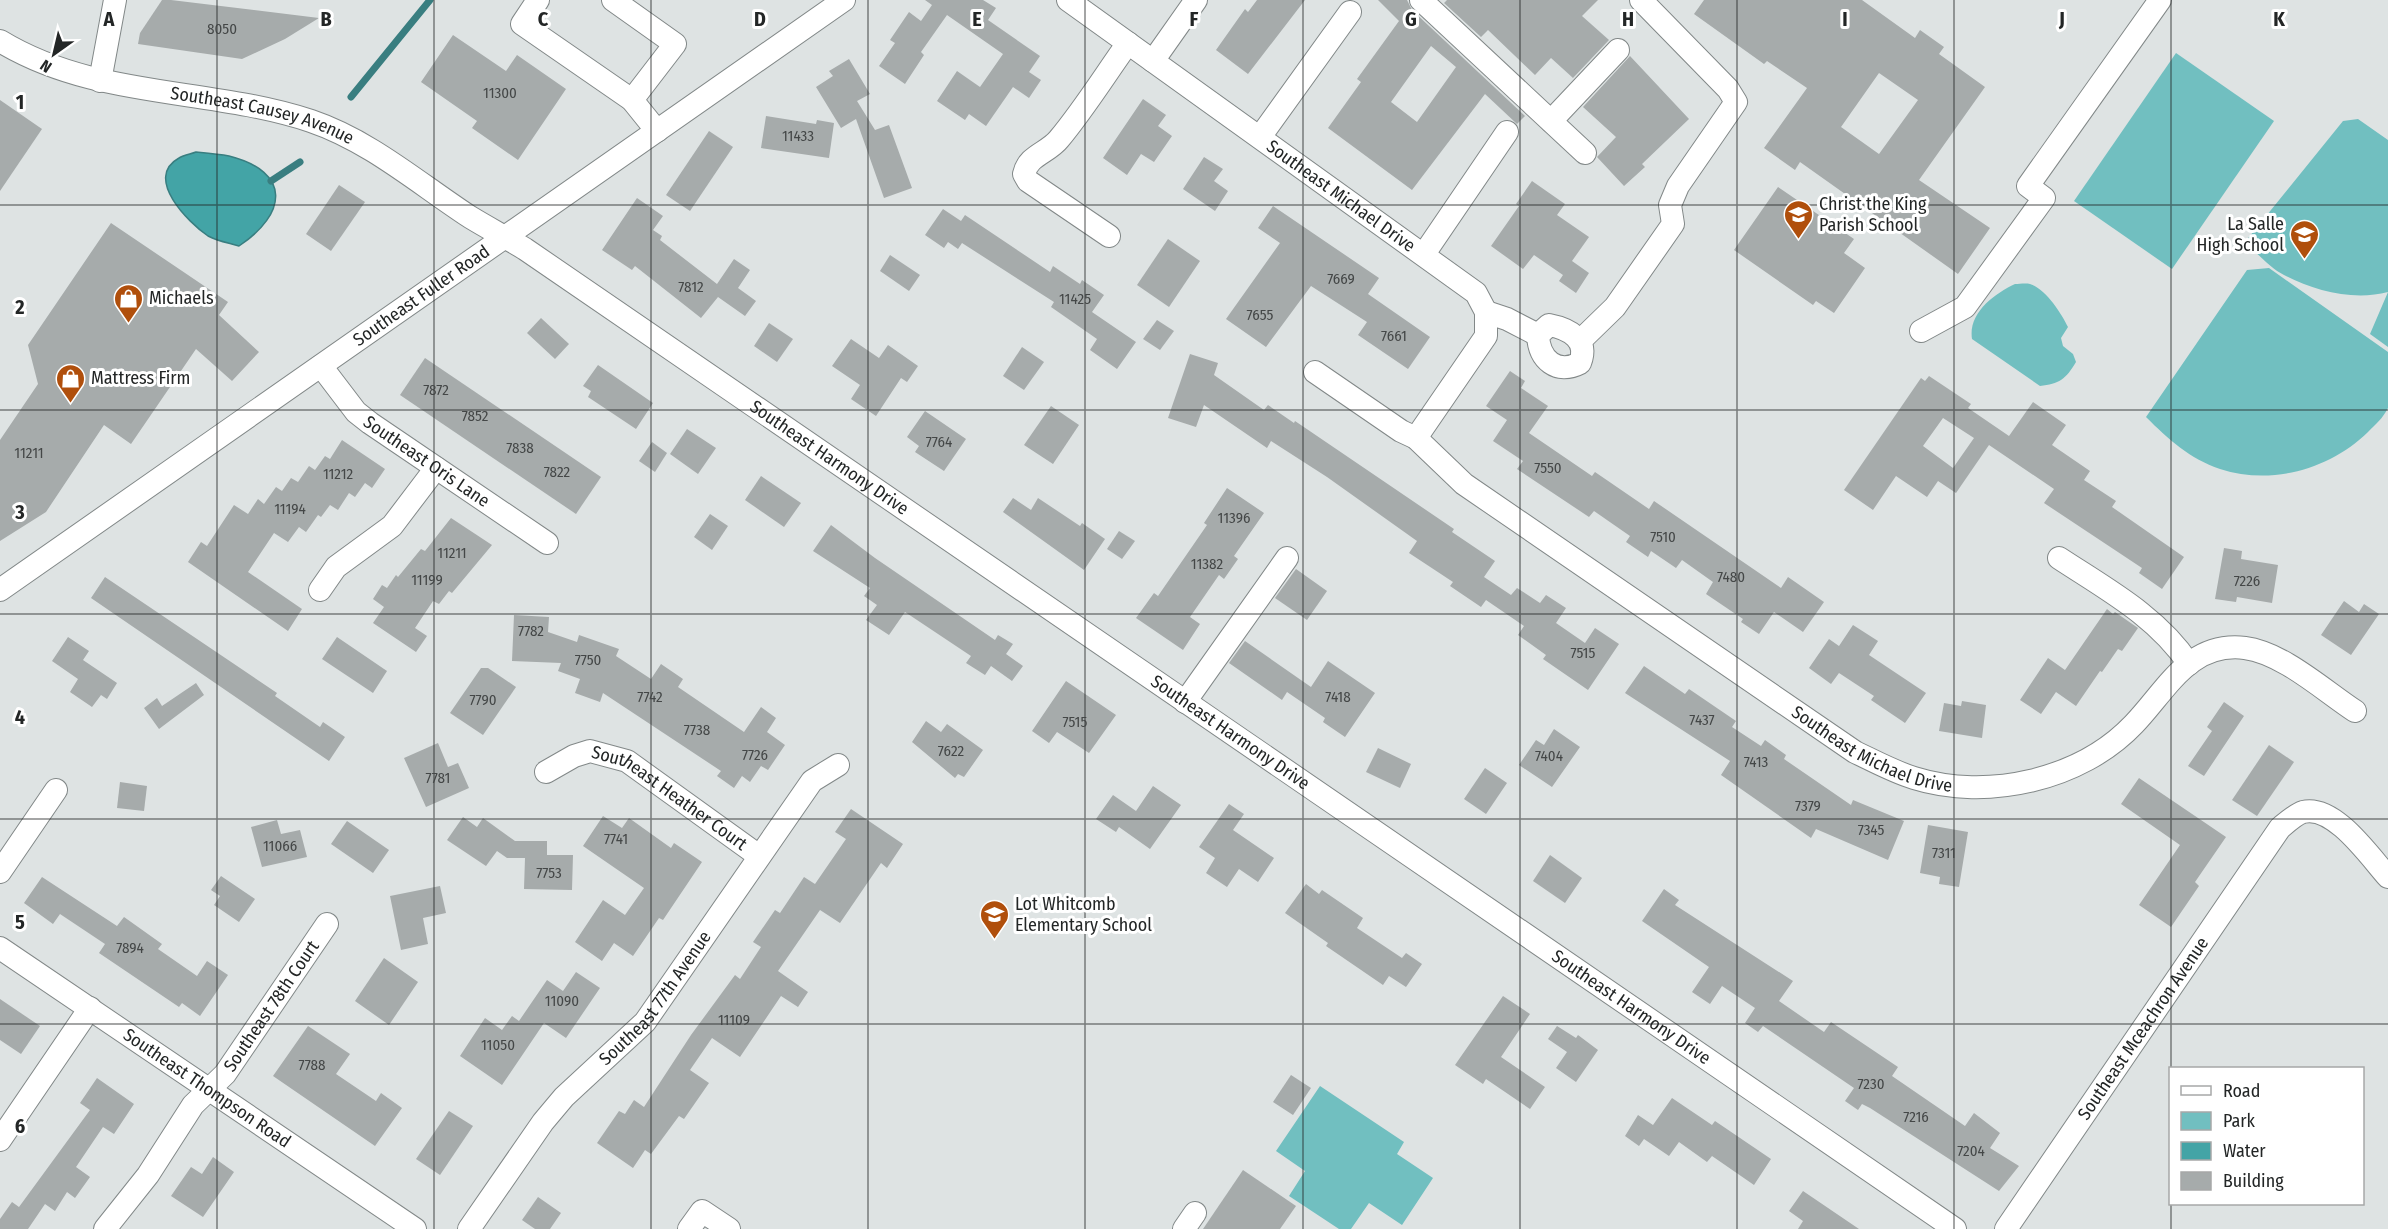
<svg xmlns="http://www.w3.org/2000/svg" width="2388" height="1229" viewBox="0 0 2388 1229" font-family="'Fira Sans Condensed',sans-serif">
<rect width="100%" height="100%" fill="#dee3e3"/>
<g fill="#71bfc0">
<path d="M2176 53 2274 121 2172 269 2074 201Z"/>
<path d="M2358 119 2388 140V347L2370 334 2388 292C2354 301 2314 291 2284 275 2270 268 2257 253 2245 242L2343 121Z"/>
<path d="M2269 268 2388 352V408C2383 418 2376 424 2368 432 2330 469 2272 486 2220 469 2190 459 2168 439 2146 417L2247 270Z"/>
<path d="M2015 284C2019 284 2026 283 2030 284 2045 288 2062 314 2068 327L2061 338 2063 346 2073 354 2076 362C2066 379 2059 384 2040 386L1972 339C1968 313 1994 294 2015 284Z"/>
<path d="M1320 1086 1404 1142 1397 1154 1433 1178 1402 1225 1369 1203 1351 1229H1339L1289 1196 1305 1171 1276 1151Z"/>
</g>
<path fill="#43a4a6" stroke="#397e80" stroke-width="1.5" d="M196 152C207 153 219 154 229 156 292 172 287 214 239 246 229 243 217 241 208 236 189 223 143 178 179 158 184 155 191 154 196 152Z"/>
<g fill="none" stroke-linecap="round" stroke-linejoin="round">
<g stroke="#397e80" stroke-width="7">
<path d="M351 97 430 0"/>
<path d="M271 181 300 162"/>
</g>
</g>
<g fill="#a6abab" fill-rule="evenodd">
<path d="M162 0H171L319 18 285 39 242 59 138 44 140 33Z"/>
<path d="M925 0H983L996 8 988 20 1040 56 1029 72 1041 80 1029 98 1013 87 986 126 969 114 965 120 937 101 957 71 980 87 1003 54 947 15 921 52 924 55 905 84 879 66 895 43 890 40 909 12 921 21 932 5Z"/>
<path d="M1257 0H1305L1248 74 1216 50 1245 9 1248 12Z"/>
<path d="M1378 0H1407L1412 10 1525 116 1517 124 1485 94 1412 190 1328 128 1361 82 1357 79 1399 21ZM1431 46 1456 67 1417 122 1391 102Z"/>
<path d="M1447 0H1598L1582 16 1609 40 1573 78 1551 58 1535 75 1488 30 1481 37 1444 3Z"/>
<path d="M1704 0H1862L1915 38 1920 30 1944 47 1939 54 1985 87 1919 180 1990 228 1958 274 1800 162 1795 170 1764 148 1807 88 1767 61 1764 64 1694 14ZM1879 73 1918 100 1879 154 1841 127Z"/>
<path d="M453 35 506 71 517 55 566 89 518 160 472 128 477 121 421 82Z"/>
<path d="M1630 56 1689 119 1642 164 1645 167 1624 186 1597 157 1616 137 1583 107Z"/>
<path d="M849 59 870 94 857 101 875 130 889 125 912 188 884 198 856 119 841 128 816 87 833 76 829 71Z"/>
<path d="M1143 99 1166 115 1158 126 1172 136 1154 162 1141 154 1127 175 1103 158Z"/>
<path d="M0 100 42 129 0 191Z"/>
<path d="M766 116 816 124 817 120 834 123 829 158 761 148Z"/>
<path d="M709 131 733 147 690 211 666 195Z"/>
<path d="M1204 157 1223 169 1214 181 1228 191 1215 211 1183 189Z"/>
<path d="M1532 181 1565 204 1557 215 1589 237 1572 261 1589 273 1576 293 1559 281 1563 275 1534 255 1523 269 1491 246 1519 206 1516 204Z"/>
<path d="M339 185 365 202 331 251 306 234Z"/>
<path d="M1778 187 1854 239 1844 253 1865 268 1834 313 1816 301 1813 305 1734 250Z"/>
<path d="M637 198 663 216 653 230 662 236 660 240 717 284 734 259 750 270 738 288 756 301 745 316 718 297 701 318 635 266 632 270 602 250Z"/>
<path d="M1273 206 1379 278 1368 294 1430 337 1408 369 1358 335 1367 322 1311 286 1266 347 1226 319 1280 243 1258 228Z"/>
<path d="M943 209 961 221 965 215 1050 272 1053 266 1080 284 1082 280 1104 295 1092 312 1136 342 1117 369 1090 350 1097 339 1051 307 1054 302 962 243 958 249 948 242 944 248 925 235Z"/>
<path d="M111 223 228 302 219 315 259 352 232 381 196 349 131 444 104 425 46 512 0 541V440L38 384 28 345Z"/>
<path d="M1168 239 1200 261 1169 307 1137 285Z"/>
<path d="M890 255 920 275 909 291 880 271Z"/>
<path d="M541 318 569 344 555 359 527 333Z"/>
<path d="M1157 320 1174 331 1160 350 1143 339Z"/>
<path d="M769 323 793 339 777 362 754 346Z"/>
<path d="M851 339 879 358 888 345 918 366 907 382 901 378 876 416 851 399 860 385 832 366Z"/>
<path d="M1022 347 1044 362 1024 390 1003 376Z"/>
<path d="M1190 354 1218 363 1214 375 1264 410 1268 405 1294 423 1295 421 1454 529 1452 532 1495 561 1484 577 1511 595 1517 588 1540 603 1546 595 1566 608 1556 623 1585 643 1595 628 1619 644 1588 690 1543 659 1546 655 1518 635 1524 626 1486 600 1481 607 1450 586 1453 582 1409 553 1417 541 1327 477 1271 441 1267 448 1204 405 1196 427 1168 418Z"/>
<path d="M425 358 601 477 576 514 400 395Z"/>
<path d="M598 365 653 403 636 429 588 397 591 391 583 386Z"/>
<path d="M1510 371 1525 381 1521 388 1548 406 1529 433 1592 476 1595 472 1649 509 1654 501 1781 588 1788 577 1824 602 1803 632 1774 612 1759 634 1741 622 1743 619 1706 594 1713 582 1682 560 1676 568 1651 551 1648 557 1626 542 1630 536 1594 511 1589 517 1517 469 1523 461 1493 441 1507 420 1486 406Z"/>
<path d="M1929 376 1971 404 1968 408 2009 436 2033 402 2066 425 2052 445 2090 471 2084 480 2116 501 2112 507 2184 557 2162 589 2139 573 2142 568 2044 503 2054 489 1989 445 1956 493 1938 481 1927 497 1896 476 1873 510 1844 490 1921 378 1925 381ZM1943 418 1974 438 1953 468 1923 446Z"/>
<path d="M1051 406 1079 425 1053 464 1024 445Z"/>
<path d="M925 411 966 439 944 471 915 452 919 446 907 437Z"/>
<path d="M687 429 716 448 698 474 670 454Z"/>
<path d="M342 440 385 469 372 488 365 483 355 497 349 493 338 510 330 505 321 517 318 515 306 532 299 527 288 542 274 533 248 572 302 609 288 631 188 562 201 542 207 546 234 505 248 514 258 499 264 504 276 487 282 491 291 478 298 482 309 466 315 470 325 456 330 459Z"/>
<path d="M652 442 667 453 655 472 639 461Z"/>
<path d="M761 476 801 503 784 527 745 500Z"/>
<path d="M1227 488 1264 513 1234 556 1238 559 1224 579 1219 575 1190 617 1200 624 1183 650 1136 618 1154 593 1158 596 1207 525 1204 523Z"/>
<path d="M1013 498 1031 510 1038 498 1080 526 1082 523 1105 539 1084 570 1003 512Z"/>
<path d="M710 514 728 526 712 550 694 537Z"/>
<path d="M451 518 492 545 452 593 449 591 439 604 433 601 415 628 427 636 416 652 373 623 384 607 373 599 382 585 387 588 396 575 398 577 421 549 425 551Z"/>
<path d="M831 525 875 558 995 640 998 635 1013 644 1006 654 1023 666 1012 681 991 666 985 675 966 663 971 656 905 612 889 635 866 620 877 605 864 596 870 588 813 551Z"/>
<path d="M1119 531 1135 541 1122 559 1107 549Z"/>
<path d="M2224 548 2242 551 2241 559 2278 565 2272 603 2237 597 2236 602 2215 599Z"/>
<path d="M1296 569 1327 591 1307 620 1275 598Z"/>
<path d="M105 577 277 693 275 696 320 727 323 722 345 737 329 761 91 598Z"/>
<path d="M2344 601 2359 612 2364 604 2379 614 2351 655 2321 635Z"/>
<path d="M2107 609 2113 614 2115 612 2138 628 2122 651 2118 649 2102 672 2100 671 2076 706 2056 692 2041 714 2020 700 2048 658 2065 670Z"/>
<path d="M514 615 549 617 548 632 577 642 579 635 619 649 616 656 651 679 661 664 683 679 678 687 744 732 761 707 776 718 767 732 785 745 768 770 761 766 750 782 742 776 734 788 717 776 721 771 603 693 600 702 575 693 580 679 558 671 561 663 512 661Z"/>
<path d="M1853 625 1878 641 1869 655 1926 693 1905 723 1871 700 1874 696 1839 673 1831 684 1809 668 1829 639 1839 646Z"/>
<path d="M68 637 89 651 83 660 117 683 107 699 101 695 92 707 70 692 78 679 52 661Z"/>
<path d="M337 637 387 671 373 693 322 659Z"/>
<path d="M1245 641 1311 687 1328 661 1375 693 1345 737 1323 722 1325 718 1287 692 1282 700 1229 663Z"/>
<path d="M1644 666 1685 694 1689 689 1736 721 1732 727 1761 746 1765 740 1786 755 1784 759 1851 805 1853 800 1904 821 1888 860 1816 829 1811 838 1721 775 1730 761 1625 693Z"/>
<path d="M481 668H488L516 687 483 735 450 713Z"/>
<path d="M1066 681 1116 715 1089 753 1057 732 1049 743 1032 731Z"/>
<path d="M196 683 204 695 159 729 144 708 157 698 162 706Z"/>
<path d="M1962 701 1986 705 1982 738 1939 731 1944 703 1961 706Z"/>
<path d="M2224 702 2244 716 2204 776 2188 766 2212 731 2207 727Z"/>
<path d="M926 721 941 732 947 724 983 750 964 777 958 774 955 778 912 742Z"/>
<path d="M1554 729 1580 747 1552 787 1519 765 1536 740 1544 745Z"/>
<path d="M438 743 448 767 458 763 469 788 426 807 404 758Z"/>
<path d="M2269 745 2294 762 2257 816 2232 800Z"/>
<path d="M1378 748 1411 764 1400 788 1366 772Z"/>
<path d="M1485 768 1507 783 1486 814 1464 799Z"/>
<path d="M2139 778 2226 837 2195 882 2199 886 2171 927 2139 905 2180 845 2121 804Z"/>
<path d="M120 782 147 786 144 811 117 808Z"/>
<path d="M1153 786 1181 805 1150 849 1119 827 1116 832 1096 819 1113 795 1136 811Z"/>
<path d="M1229 804 1244 814 1233 830 1274 858 1258 882 1239 869 1227 887 1206 873 1215 858 1199 847Z"/>
<path d="M851 809 903 844 887 868 881 863 840 923 820 910 778 971 808 992 798 1007 781 996 740 1057 712 1038 690 1070 709 1083 684 1119 679 1116 651 1154 645 1150 633 1168 597 1143 619 1111 625 1114 634 1100 644 1107 691 1035 735 975 740 979 761 947 753 942 775 910 780 913 804 877 815 884 846 839 835 832Z"/>
<path d="M603 816 622 828 629 818 671 848 674 843 702 862 663 920 659 918 633 956 614 943 602 961 575 942 603 900 625 915 644 888 583 846Z"/>
<path d="M463 817 477 827 483 818 515 841H547V855H573L572 890 524 889 525 858H507L497 851 486 866 447 840Z"/>
<path d="M277 820 281 834 300 830 307 857 262 867 251 827Z"/>
<path d="M347 821 389 850 373 873 331 844Z"/>
<path d="M1928 825 1968 832 1959 887 1939 884 1940 877 1920 873Z"/>
<path d="M1550 855 1582 878 1565 903 1533 881Z"/>
<path d="M221 876 255 899 239 922 214 905 220 896 211 890Z"/>
<path d="M42 877 117 926 124 917 162 944 158 949 197 976 207 961 228 975 200 1016 182 1003 179 1007 99 953 105 944 60 914 53 924 24 903Z"/>
<path d="M1306 884 1319 894 1322 890 1363 918 1357 928 1402 958 1406 953 1422 964 1406 987 1389 976 1383 985 1326 946 1328 943 1285 913Z"/>
<path d="M440 886 446 913 423 918 428 944 401 950 390 896Z"/>
<path d="M1664 889 1679 900 1675 905 1793 981 1779 1001 1824 1032 1831 1022 1898 1067 1892 1076 1965 1126 1974 1113 2000 1133 1990 1148 2019 1166 1999 1191 1870 1108 1862 1104 1858 1110 1845 1101 1854 1088 1763 1026 1758 1032 1745 1023 1755 1008 1722 986 1710 1004 1692 992 1709 967 1642 921Z"/>
<path d="M384 958 418 982 389 1025 355 1001Z"/>
<path d="M576 972 600 988 566 1038 544 1023 502 1085 460 1056 485 1018 502 1030 512 1016 519 1021 547 980 563 991Z"/>
<path d="M1503 996 1530 1014 1501 1057 1545 1087 1530 1109 1486 1079 1483 1084 1455 1065Z"/>
<path d="M0 999 40 1026 21 1054 0 1040Z"/>
<path d="M308 1026 350 1054 336 1074 376 1101 381 1093 402 1108 375 1146 273 1076Z"/>
<path d="M1557 1026 1576 1038 1578 1035 1598 1050 1576 1082 1556 1068 1567 1052 1548 1039Z"/>
<path d="M1291 1075 1311 1088 1293 1115 1273 1102Z"/>
<path d="M97 1078 134 1104 114 1134 103 1127 76 1167 90 1177 75 1198 67 1192 55 1211 45 1204 28 1229H0V1219L12 1202 19 1207 90 1110 80 1103Z"/>
<path d="M1672 1098 1712 1125 1715 1121 1771 1159 1754 1185 1712 1156 1707 1162 1679 1142 1669 1156 1644 1139 1639 1146 1625 1136 1638 1115 1653 1125Z"/>
<path d="M449 1111 473 1126 440 1175 416 1159Z"/>
<path d="M213 1157 234 1172 203 1217 171 1196 191 1167 202 1174Z"/>
<path d="M1243 1170 1296 1206 1280 1229H1203Z"/>
<path d="M1803 1191 1859 1229H1798L1803 1221 1789 1211Z"/>
<path d="M538 1197 561 1213 550 1229H535L522 1220Z"/>
</g>
<g fill="none" stroke-linecap="round" stroke-linejoin="round">
<defs>
<g id="minor">
<path d="M538 0 522 24 632 100 657 131"/>
<path d="M613 0 675 44 632 100"/>
<path id="s1" d="M1068 0 1476 293 1486 312V336L1416 438"/>
<path d="M1421 0 1585 153"/>
<path id="s2" d="M0 41C95 99 208 87 311 121 370 141 418 183 470 217 488 228 507 238 525 249L1955 1229"/>
<path d="M1153 61 1196 0"/>
<path d="M100 81 115 0"/>
<path d="M1551 121 1618 50"/>
<path d="M1260 137 1350 12"/>
<path d="M1109 236 1028 181 1024 174C1028 155 1048 153 1059 139 1084 109 1105 75 1128 43"/>
<path d="M1424 254 1507 132"/>
<path d="M1486 312 1507 319 1538 335"/>
<path d="M1549 325C1570 329 1589 340 1580 363 1557 375 1539 360 1538 335Z"/>
<path d="M1921 331 1965 307 2044 198 2028 186 2160 0"/>
<path d="M1580 341 1615 307 1673 224 1670 205 1678 186 1736 102 1728 89 1641 0"/>
<path id="s3" d="M321 366 356 412 370 423 547 543"/>
<path id="s4" d="M1315 372 1401 431 1416 438 1464 484 1855 752C1874 761 1894 772 1914 778 1987 801 2081 780 2134 724 2166 691 2189 641 2245 648 2283 653 2323 690 2355 711"/>
<path d="M2059 558C2106 589 2157 616 2189 664"/>
<path id="s5" d="M0 590 844 0"/>
<path d="M320 590 336 567 392 526 436 468"/>
<path d="M1185 702 1287 558"/>
<path id="s6" d="M546 772 574 756 590 751 627 761 759 856"/>
<path d="M0 872 56 790"/>
<path id="s7" d="M0 948 415 1229"/>
<path d="M0 1140 90 1008"/>
<path id="s8" d="M105 1229 148 1175 193 1105 225 1074 327 924"/>
<path id="s9" d="M469 1229 543 1122 564 1097 645 1022 812 781 838 765"/>
<path d="M689 1229 702 1211 729 1229"/>
<path d="M1184 1229 1195 1213"/>
<path id="s10" d="M2006 1229 2280 828C2286 823 2296 814 2303 812 2334 804 2370 857 2388 877"/>
</g>
</defs>
<use href="#minor" stroke="#828888" stroke-width="24"/>
<use href="#minor" stroke="#fff" stroke-width="22"/>
</g>
<path fill="none" stroke="#232626" stroke-width="1.5" stroke-opacity="0.55" d="M217 0V1229M434 0V1229M651 0V1229M868 0V1229M1085 0V1229M1303 0V1229M1520 0V1229M1737 0V1229M1954 0V1229M2171 0V1068M0 205H2388M0 410H2388M0 614H2388M0 819H2388M0 1024H2388M2171 1204V1229"/>
<defs>
<symbol id="school-pin" viewBox="-11 -11 22 30"><path d="M0 17L-7.5 6A9.5 9.5 0 1 1 7.5 6Z" fill="#b04f0c" stroke="#fff"/><path d="M0-5L7-2L0 1L-7-2ZM-4 1L0 2.5L4 1V4Q0 6-4 4Z" fill="#fff"/></symbol>
<symbol id="shop-pin" viewBox="-11 -11 22 30"><path d="M0 17L-7.5 6A9.5 9.5 0 1 1 7.5 6Z" fill="#b04f0c" stroke="#fff"/><path d="M-5-2.5h2.3a2.7 3.5 0 0 1 5.4 0H5L5.5 6h-11ZM-1.5-2.5h3a1.5 2.3 0 0 0-3 0Z" fill="#fff"/></symbol>
</defs>
<g fill-rule="evenodd">
<use href="#school-pin" x="1782" y="198" width="33" height="45"/>
<use href="#school-pin" x="2288" y="218" width="33" height="45"/>
<use href="#shop-pin" x="112" y="282" width="33" height="45"/>
<use href="#shop-pin" x="54" y="362" width="33" height="45"/>
<use href="#school-pin" x="978" y="898" width="33" height="45"/>
</g>
<g text-anchor="middle" stroke-width="6" stroke-linejoin="round" paint-order="stroke">
<g font-size="15" fill="#444747">
<text x="222" y="34">8050</text>
<text x="500" y="98">11300</text>
<text x="798" y="141">11433</text>
<text x="1341" y="284">7669</text>
<text x="691" y="292">7812</text>
<text x="1075" y="304">11425</text>
<text x="1260" y="320">7655</text>
<text x="1394" y="341">7661</text>
<text x="436" y="395">7872</text>
<text x="475" y="421">7852</text>
<text x="939" y="447">7764</text>
<text x="520" y="453">7838</text>
<text x="29" y="458">11211</text>
<text x="1548" y="473">7550</text>
<text x="557" y="477">7822</text>
<text x="338" y="479">11212</text>
<text x="290" y="514">11194</text>
<text x="1234" y="523">11396</text>
<text x="1663" y="542">7510</text>
<text x="452" y="558">11211</text>
<text x="1207" y="569">11382</text>
<text x="1731" y="582">7480</text>
<text x="427" y="585">11199</text>
<text x="2247" y="586">7226</text>
<text x="531" y="636">7782</text>
<text x="1583" y="658">7515</text>
<text x="588" y="665">7750</text>
<text x="650" y="702">7742</text>
<text x="1338" y="702">7418</text>
<text x="483" y="705">7790</text>
<text x="1702" y="725">7437</text>
<text x="1075" y="727">7515</text>
<text x="697" y="735">7738</text>
<text x="951" y="756">7622</text>
<text x="755" y="760">7726</text>
<text x="1549" y="761">7404</text>
<text x="1756" y="767">7413</text>
<text x="438" y="783">7781</text>
<text x="1808" y="811">7379</text>
<text x="1871" y="835">7345</text>
<text x="616" y="844">7741</text>
<text x="280" y="851">11066</text>
<text x="1944" y="858">7311</text>
<text x="549" y="878">7753</text>
<text x="130" y="953">7894</text>
<text x="562" y="1006">11090</text>
<text x="734" y="1025">11109</text>
<text x="498" y="1050">11050</text>
<text x="312" y="1070">7788</text>
<text x="1871" y="1089">7230</text>
<text x="1916" y="1122">7216</text>
<text x="1971" y="1156">7204</text>
</g>
<g font-size="18" fill="#232626" stroke="#fff">
<text dy="6" stroke="none"><textPath href="#s2" startOffset="274">Southeast Causey Avenue</textPath></text>
<text dy="6" stroke="none"><textPath href="#s1" startOffset="336">Southeast Michael Drive</textPath></text>
<text dy="6" stroke="none"><textPath href="#s5" startOffset="514">Southeast Fuller Road</textPath></text>
<text dy="6" stroke="none"><textPath href="#s2" startOffset="942">Southeast Harmony Drive</textPath></text>
<text dy="6" stroke="none"><textPath href="#s3" startOffset="144">Southeast Oris Lane</textPath></text>
<text dy="6" stroke="none"><textPath href="#s2" startOffset="1428">Southeast Harmony Drive</textPath></text>
<text dy="6" stroke="none"><textPath href="#s4" startOffset="676">Southeast Michael Drive</textPath></text>
<text dy="6" stroke="none"><textPath href="#s6" startOffset="142">Southeast Heather Court</textPath></text>
<text dy="6" stroke="none"><textPath href="#s9" startOffset="298">Southeast 77th Avenue</textPath></text>
<text dy="6" stroke="none"><textPath href="#s8" startOffset="279">Southeast 78th Court</textPath></text>
<text dy="6" stroke="none"><textPath href="#s2" startOffset="1914">Southeast Harmony Drive</textPath></text>
<text dy="6" stroke="none"><textPath href="#s10" startOffset="243">Southeast Mceachron Avenue</textPath></text>
<text dy="6" stroke="none"><textPath href="#s7" startOffset="250">Southeast Thompson Road</textPath></text>
</g>
<g font-size="18" fill="#232626" stroke="#fff" text-anchor="start">
<text x="1819" y="210">Christ the King<tspan x="1819" dy="21">Parish School</tspan></text>
<text x="2284" y="230" text-anchor="end">La Salle<tspan x="2284" dy="21">High School</tspan></text>
<text x="149" y="304">Michaels</text>
<text x="91" y="384">Mattress Firm</text>
<text x="1015" y="910">Lot Whitcomb<tspan x="1015" dy="21">Elementary School</tspan></text>
</g>
</g>
<g font-size="20" text-anchor="middle" font-weight="bold" fill="#232626" stroke="#fff" stroke-width="6" stroke-linejoin="round" paint-order="stroke">
<text x="109" y="26">A</text>
<text x="326" y="26">B</text>
<text x="543" y="26">C</text>
<text x="760" y="26">D</text>
<text x="977" y="26">E</text>
<text x="1194" y="26">F</text>
<text x="1411" y="26">G</text>
<text x="1628" y="26">H</text>
<text x="1845" y="26">I</text>
<text x="2062" y="26">J</text>
<text x="2279" y="26">K</text>
<text x="20" y="109">1</text>
<text x="20" y="314">2</text>
<text x="20" y="519">3</text>
<text x="20" y="724">4</text>
<text x="20" y="929">5</text>
<text x="20" y="1133">6</text>
</g>
<rect x="2169" y="1067" width="195" height="138" fill="#ffffff" stroke="#a7a8a8" stroke-width="1.5"/>
<rect x="2181" y="1086" width="30" height="9" fill="#ffffff" stroke="#a7a8a8" stroke-width="1.5"/>
<text x="2223" y="1097" font-size="18" fill="#232626">Road</text>
<rect x="2181" y="1112" width="30" height="18" fill="#71bfc0" stroke="#a7a8a8" stroke-width="1.5"/>
<text x="2223" y="1127" font-size="18" fill="#232626">Park</text>
<rect x="2181" y="1142" width="30" height="18" fill="#43a4a6" stroke="#a7a8a8" stroke-width="1.5"/>
<text x="2223" y="1157" font-size="18" fill="#232626">Water</text>
<rect x="2181" y="1172" width="30" height="18" fill="#a6abab" stroke="#a7a8a8" stroke-width="1.5"/>
<text x="2223" y="1187" font-size="18" fill="#232626">Building</text>
<g transform="translate(54 54) rotate(214)" stroke="#ffffff" stroke-width="4.5" paint-order="stroke">
<path d="M0-4.5L10 22L0 15L-10 22Z" fill="#232626"/>
<text y="-9" font-size="16" font-weight="bold" text-anchor="middle" fill="#232626">N</text>
</g>
</svg>
